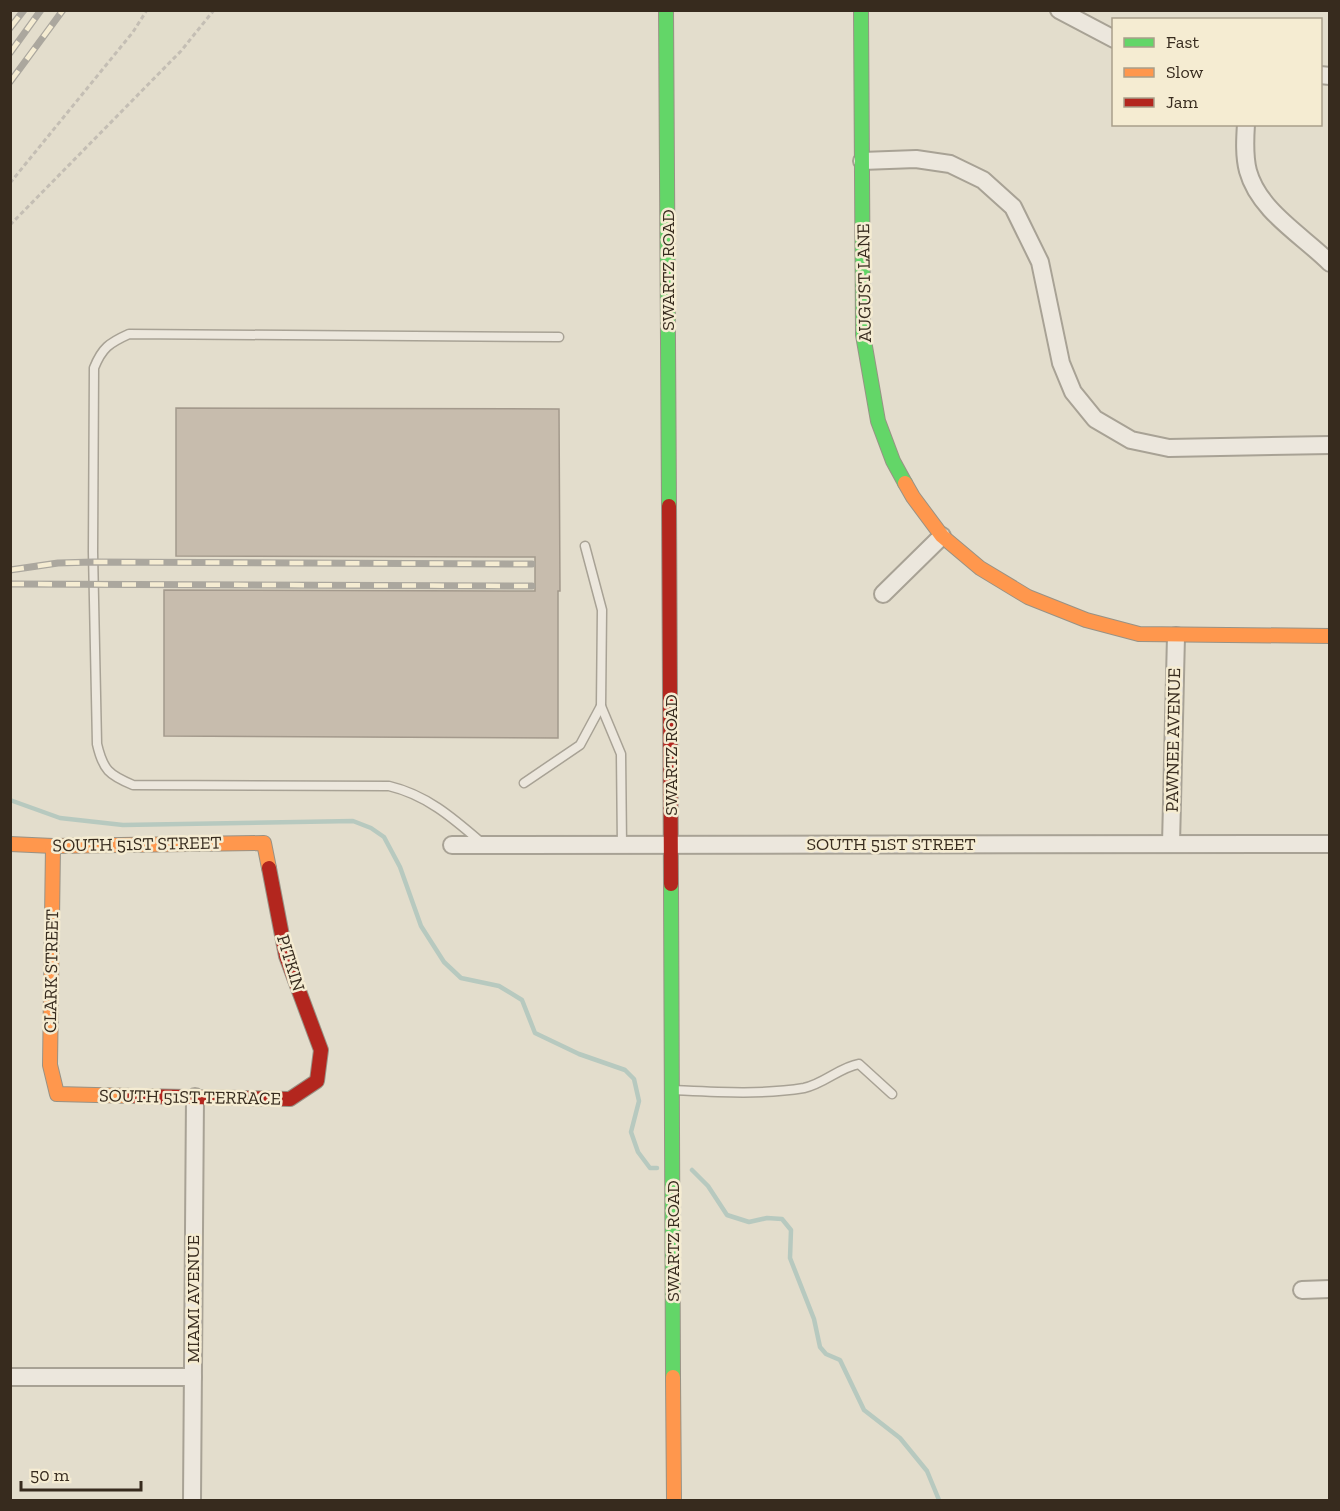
<svg xmlns="http://www.w3.org/2000/svg" width="1340" height="1511" viewBox="0 0 1340 1511" font-family="'Zilla Slab',serif">
<rect width="100%" height="100%" fill="#e3ddcc"/>
<g fill="none" stroke-linecap="round" stroke-linejoin="round">
<g stroke="#b7c9bf" stroke-width="4.5">
<path d="M10 800 60 818 123 825 353 821 371 828 384 837 400 867 421 926 444 962 461 978 499 986 522 1000 535 1033 579 1054 625 1070 634 1079 639 1101 631 1132 638 1152 650 1168H657"/>
<path d="M692 1170 708 1186 727 1215 749 1222 767 1218 782 1219 791 1230 790 1258 814 1319 820 1347 826 1354 840 1360 864 1410 900 1438 927 1471 939 1500"/>
</g>
</g>
<path fill="#c7bcad" stroke="#a3998c" stroke-width="1.5" d="M176 408 559 409 560 591H558V738L164 736V590L535 591V557L176 556Z"/>
<g fill="none" stroke-linecap="round" stroke-linejoin="round">
<defs>
<g id="lane">
<path d="M585 546 602 610 601 706 621 754 622 846"/>
<path d="M524 783 580 745 601 706"/>
<path d="M482 843C453 818 427 795 389 786L133 785C109 775 103 770 97 744L93 552 94 368C102 348 109 343 129 334L559 337"/>
<path d="M673 1090C716 1092 761 1095 804 1088 824 1084 840 1067 859 1064L892 1094"/>
</g>
<g id="street">
<path d="M1059 10 1114 39"/>
<path d="M1320 75 1330 76"/>
<path d="M1246 124C1245 139 1244 156 1248 171 1259 211 1302 235 1330 263"/>
<path d="M862 161 916 159 950 164 983 180 1013 207 1040 262 1061 363 1073 392 1095 419 1131 440 1169 448 1330 445"/>
<path d="M883 594 942 536"/>
<path d="M1171 844 1176 636"/>
<path d="M452 845 1330 844"/>
<path d="M1302 1290 1330 1289"/>
<path d="M10 1377H193"/>
<path d="M192 1500 195 1097"/>
</g>
<g id="fast">
<path d="M666 10 669 506"/>
<path d="M861 10 863 335 878 421 893 461 905 483"/>
<path d="M671 884 673 1377"/>
</g>
<g id="slow">
<path d="M905 483 913 497 942 536 980 568 1028 597 1086 620 1139 634 1330 636"/>
<path d="M10 844 53 846 264 843 269 868"/>
<path d="M53 846 50 1065 57 1094 134 1096"/>
<path d="M673 1377 674 1500"/>
</g>
<g id="jam">
<path d="M669 506 671 884"/>
<path d="M134 1096 290 1099 317 1081 321 1050 286 956 269 868"/>
</g>
</defs>
<use href="#lane" stroke="#a8a295" stroke-width="11"/>
<use href="#street" stroke="#a8a295" stroke-width="20"/>
<use href="#fast" stroke="#989285" stroke-width="16"/>
<use href="#slow" stroke="#989285" stroke-width="16"/>
<use href="#jam" stroke="#989285" stroke-width="16"/>
<g stroke="#c4beb4" stroke-width="3" stroke-dasharray="4.5 3" stroke-linecap="butt">
<path d="M10 183 133 32 147 10"/>
<path d="M10 225 181 51 214 10"/>
</g>
<use href="#lane" stroke="#ece7dd" stroke-width="8"/>
<use href="#street" stroke="#ece7dd" stroke-width="16"/>
<use href="#fast" stroke="#63d668" stroke-width="14"/>
<use href="#slow" stroke="#ff974d" stroke-width="14"/>
<use href="#jam" stroke="#b3261e" stroke-width="14"/>
<defs>
<g id="rail">
<path d="M10 28 24 10"/>
<path d="M10 53 41 10"/>
<path d="M10 82 63 10"/>
<path d="M10 570 58 563 93 562 532 564"/>
<path d="M10 584 532 586"/>
</g>
</defs>
<use href="#rail" stroke="#aba79e" stroke-width="7"/>
<use href="#rail" stroke="#f5ecd2" stroke-width="4.5" stroke-dasharray="14" stroke-linecap="butt"/>
</g>
<g text-anchor="middle" stroke-width="5" stroke-linejoin="round" paint-order="stroke">
<g font-size="18" fill="#372b1e" stroke="#f5ecd2">
<text transform="translate(668 270) rotate(-90)" y="6">SWARTZ ROAD</text>
<text transform="translate(864 283) rotate(-91)" y="6">AUGUST LANE</text>
<text transform="translate(1173 740) rotate(-89)" y="6">PAWNEE AVENUE</text>
<text transform="translate(671 755) rotate(-90)" y="6">SWARTZ ROAD</text>
<text transform="translate(137 844) rotate(-1)" y="6">SOUTH 51ST STREET</text>
<text x="891" y="850">SOUTH 51ST STREET</text>
<text transform="translate(291 963) rotate(73)" y="6">PITKIN</text>
<text transform="translate(51 971) rotate(-89)" y="6">CLARK STREET</text>
<text transform="translate(190 1097) rotate(1)" y="6">SOUTH 51ST TERRACE</text>
<text transform="translate(673 1241) rotate(-90)" y="6">SWARTZ ROAD</text>
<text transform="translate(193 1299) rotate(-90)" y="6">MIAMI AVENUE</text>
</g>
</g>
<rect width="1340" height="1511" fill="none" stroke="#372b1e" stroke-width="24"/>
<rect x="1112" y="18" width="210" height="108" fill="#f5ecd2" stroke="#a99f8a" stroke-width="1.5"/>
<rect x="1124" y="38" width="30" height="9" fill="#63d668" stroke="#a99f8a" stroke-width="1.5"/>
<text x="1166" y="48" font-size="18" fill="#372b1e">Fast</text>
<rect x="1124" y="68" width="30" height="9" fill="#ff974d" stroke="#a99f8a" stroke-width="1.5"/>
<text x="1166" y="78" font-size="18" fill="#372b1e">Slow</text>
<rect x="1124" y="98" width="30" height="9" fill="#b3261e" stroke="#a99f8a" stroke-width="1.5"/>
<text x="1166" y="108" font-size="18" fill="#372b1e">Jam</text>
<path d="M21 1481v9h120v-9" fill="none" stroke="#372b1e" stroke-width="3"/>
<text x="30" y="1481" font-size="18" fill="#372b1e" stroke="#f5ecd2" stroke-width="4.5" paint-order="stroke">50 m</text>
</svg>
